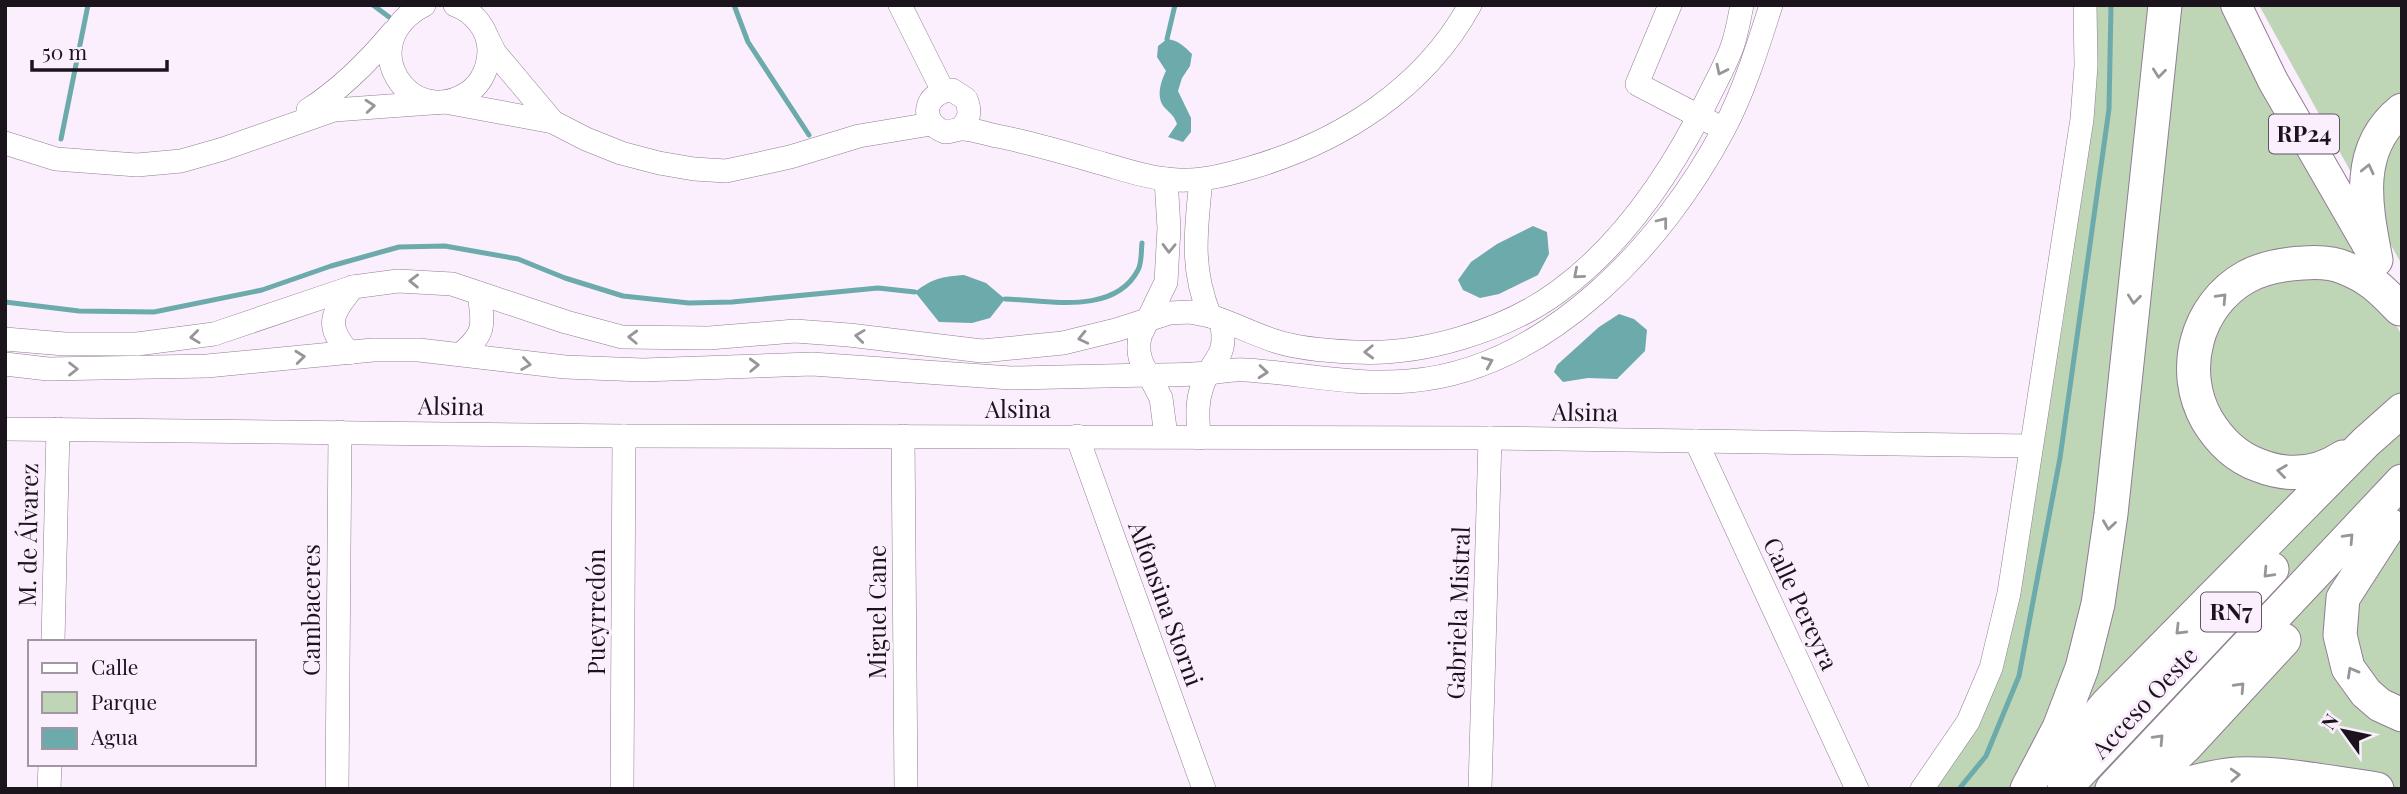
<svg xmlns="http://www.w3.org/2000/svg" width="2407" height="794" viewBox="0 0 2407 794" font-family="'Playfair Display',serif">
<rect width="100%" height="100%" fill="#fbeffd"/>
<g fill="#bed5b6">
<path d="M2094 5H2224L2402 336V789H1933L2008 638 2063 322 2097 77Z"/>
<path d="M2259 5H2402V265Z"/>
</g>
<g fill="#6caaab">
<path d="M1167 39C1178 40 1185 47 1192 54L1190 66 1182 78 1178 91 1191 118V132L1183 142 1168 137 1177 124C1174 116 1172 115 1167 110 1155 100 1160 83 1166 71L1157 57 1158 46Z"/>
<path d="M1533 226 1547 232 1549 254 1538 275 1499 294 1480 298 1463 290 1458 280 1471 262 1497 244Z"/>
<path d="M964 275 986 283 1005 299 990 318 972 323 939 322 915 292C933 278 941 277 964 275Z"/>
<path d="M1619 314 1634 319 1647 330 1645 351 1617 379 1588 378 1563 382 1554 372 1557 365 1599 327Z"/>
</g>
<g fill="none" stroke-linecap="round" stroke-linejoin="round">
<g stroke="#6caaab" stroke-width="5">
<path d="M373 5 389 17"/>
<path d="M734 5 748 42 809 135"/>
<path d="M1167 39 1175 5"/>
<path d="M61 139 88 5"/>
<path d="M1005 299C1047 300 1114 316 1138 270 1142 263 1141 251 1142 243"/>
<path d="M5 302 79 311 154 312 262 290 331 266 399 247 445 246 518 259 565 278 623 296 689 303 732 302 878 288 915 292"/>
<path d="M1959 789 1986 756 2019 676 2060 458 2109 109 2111 5"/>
</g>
<defs>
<g id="minor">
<path d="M424 5C351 43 410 132 469 92 483 82 489 65 489 49 488 29 474 12 455 5"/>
<path d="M900 5 943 91"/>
<path d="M1670 5 1637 84 1712 123"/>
<path d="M488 39 495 53 553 122"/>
<path d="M308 110C341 89 368 62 393 32"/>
<path d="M960 129C970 120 971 111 966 99L952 90C924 92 918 122 945 132 950 132 955 130 960 129 971 128 986 134 997 136 1033 143 1069 154 1104 164 1125 170 1145 177 1166 179 1195 183 1223 176 1250 168 1340 142 1424 89 1470 5"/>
<path d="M5 143 56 159 137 165 181 161 223 149 334 110 445 102 553 122 586 139 621 153 659 163 694 169 726 171 790 157 859 136 931 124"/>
<path d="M1166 179 1169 228 1166 282 1140 336C1137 352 1140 363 1149 375 1169 375 1188 375 1208 373 1220 372 1232 369 1245 370 1299 373 1354 386 1409 381 1546 370 1663 245 1724 129 1744 91 1758 46 1771 5"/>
<path d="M1201 180C1196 230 1190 268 1210 316 1233 323 1253 334 1275 341 1299 349 1328 351 1354 352 1421 356 1505 331 1559 291 1627 241 1676 165 1712 90 1719 76 1727 61 1732 47 1737 33 1739 19 1742 5"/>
<path d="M5 339 65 344H137L214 334 353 287 398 281 452 284 566 322 622 337 709 338 795 331 849 335 982 351 1063 343 1116 330 1169 313 1190 312 1210 316"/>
<path d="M349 353C324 324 332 314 353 287"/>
<path d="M461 354C487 332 483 324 479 293"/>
<path d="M5 364 48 369 207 366 373 350H419L565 367 643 370 812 364 1011 378 1149 375 1161 398 1166 436"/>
<path d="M5 429 624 436 1490 438 2030 446"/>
<path d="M903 436 906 789"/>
<path d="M1077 436 1204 789"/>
<path d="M1199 438C1198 420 1196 404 1202 387 1212 356 1229 360 1221 320"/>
<path d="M1696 441 1857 789"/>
<path d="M53 642 58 429"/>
<path d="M49 789 50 764"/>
<path d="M337 789 340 432"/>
<path d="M622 789 624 436"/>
<path d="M1480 789 1490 438"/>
<path d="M1922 789 1968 722 1991 668 2009 593 2082 119 2086 66 2085 5"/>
</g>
<path id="major" d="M2236 5 2273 81 2372 253"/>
<g id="highway">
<path d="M2376 260C2366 208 2353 149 2402 110"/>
<path d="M2343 457C2316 475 2288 477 2258 465 2236 457 2219 440 2207 420 2179 371 2196 305 2246 277 2264 267 2283 264 2303 263 2316 262 2332 262 2345 268 2369 277 2382 290 2400 309"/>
<path d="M2390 525 2343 598 2340 635 2348 668 2366 693 2380 705 2402 715"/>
<path d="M2052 769 2108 703 2366 442 2402 410"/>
<path d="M2142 788 2186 746 2284 640"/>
<path d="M2027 789 2059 728 2082 668 2098 604 2111 514 2165 5"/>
<path d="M2064 789 2272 569"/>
<path d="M2112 789 2402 481"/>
<path d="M2169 789C2191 782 2213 776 2237 774 2283 772 2331 783 2377 789"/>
</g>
</defs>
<use href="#minor" stroke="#907d92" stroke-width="24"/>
<use href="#major" stroke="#907d92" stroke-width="32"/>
<use href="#highway" stroke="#907d92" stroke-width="35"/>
<use href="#minor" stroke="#fff" stroke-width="23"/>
<use href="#major" stroke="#fff" stroke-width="30"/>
<use href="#highway" stroke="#fff" stroke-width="33"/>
</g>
<defs><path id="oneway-chevron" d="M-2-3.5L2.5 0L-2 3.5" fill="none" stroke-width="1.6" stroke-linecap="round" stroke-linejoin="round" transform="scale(1.75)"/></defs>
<g stroke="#989599">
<use href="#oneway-chevron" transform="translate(1721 70) rotate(116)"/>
<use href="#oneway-chevron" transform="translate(2159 73) rotate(96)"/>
<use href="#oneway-chevron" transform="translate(370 106) rotate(-5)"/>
<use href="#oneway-chevron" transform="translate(2368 169) rotate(-77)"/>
<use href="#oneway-chevron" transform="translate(1663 222) rotate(-52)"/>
<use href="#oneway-chevron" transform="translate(1169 248) rotate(91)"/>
<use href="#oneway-chevron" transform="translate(1578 274) rotate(139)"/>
<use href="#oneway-chevron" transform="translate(414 281) rotate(-179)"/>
<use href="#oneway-chevron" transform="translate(2222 298) rotate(-47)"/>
<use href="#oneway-chevron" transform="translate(2134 299) rotate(96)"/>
<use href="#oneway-chevron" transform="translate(860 336) rotate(-173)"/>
<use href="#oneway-chevron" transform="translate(195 337) rotate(173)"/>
<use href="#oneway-chevron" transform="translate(633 337) rotate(-178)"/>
<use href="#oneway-chevron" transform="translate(1083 338) rotate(167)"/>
<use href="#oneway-chevron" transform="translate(1369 352) rotate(178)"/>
<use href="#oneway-chevron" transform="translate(300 357) rotate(-6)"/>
<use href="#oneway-chevron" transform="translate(1488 362) rotate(-23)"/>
<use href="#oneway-chevron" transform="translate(526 364) rotate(8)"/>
<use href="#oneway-chevron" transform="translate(754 365) rotate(-2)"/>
<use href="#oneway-chevron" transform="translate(73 369)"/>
<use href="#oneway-chevron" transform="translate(1263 372) rotate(5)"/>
<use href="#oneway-chevron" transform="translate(2282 471) rotate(-172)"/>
<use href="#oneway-chevron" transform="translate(2109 525) rotate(98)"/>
<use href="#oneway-chevron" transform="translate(2349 538) rotate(-47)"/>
<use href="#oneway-chevron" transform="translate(2268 573) rotate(133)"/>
<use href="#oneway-chevron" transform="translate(2180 630) rotate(135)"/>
<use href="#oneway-chevron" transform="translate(2352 672) rotate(-119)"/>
<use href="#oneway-chevron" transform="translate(2240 687) rotate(-47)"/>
<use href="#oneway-chevron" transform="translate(2159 739) rotate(-47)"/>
<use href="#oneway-chevron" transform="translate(2235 775) rotate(-3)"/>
</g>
<g text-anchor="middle" stroke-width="6" stroke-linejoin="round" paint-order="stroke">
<g fill="#fbeffd" stroke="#5e5660" stroke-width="2">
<rect x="2269" y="114.5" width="70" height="39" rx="5"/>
<rect x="2201" y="592.5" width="60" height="39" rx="5"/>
</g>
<g font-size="23" font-weight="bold" fill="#1b141c">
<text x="2304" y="142">RP24</text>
<text x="2231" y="620">RN7</text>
</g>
<g font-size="24" fill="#1b141c" stroke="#fbeffd">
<text transform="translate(451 407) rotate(1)" y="8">Alsina</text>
<text x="1018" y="418">Alsina</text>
<text transform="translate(1585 413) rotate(1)" y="8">Alsina</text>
<text transform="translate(29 535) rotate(-89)" y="8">M. de Álvarez</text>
<text transform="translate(1165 604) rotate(70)" y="8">Alfonsina Storni</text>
<text transform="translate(1800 604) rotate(65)" y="8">Calle Pereyra</text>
<text transform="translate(312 610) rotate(-90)" y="8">Cambaceres</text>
<text transform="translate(597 612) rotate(-90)" y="8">Pueyrredón</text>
<text transform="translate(878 612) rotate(-90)" y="8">Miguel Cane</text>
<text transform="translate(1459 613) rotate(-88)" y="8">Gabriela Mistral</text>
<text transform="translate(2145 703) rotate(-47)" y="8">Acceso Oeste</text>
</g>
</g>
<rect width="2407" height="794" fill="none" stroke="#1b141c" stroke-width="14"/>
<rect x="28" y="640" width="228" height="126" fill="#fbeffd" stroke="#a197a3" stroke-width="2"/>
<rect x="42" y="663" width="35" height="10" fill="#ffffff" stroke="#a197a3" stroke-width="2"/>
<text x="91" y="675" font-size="21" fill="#1b141c">Calle</text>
<rect x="42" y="692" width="35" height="21" fill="#bed5b6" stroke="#a197a3" stroke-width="2"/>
<text x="91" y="710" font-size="21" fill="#1b141c">Parque</text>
<rect x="42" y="728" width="35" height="21" fill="#6caaab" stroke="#a197a3" stroke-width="2"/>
<text x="91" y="745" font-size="21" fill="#1b141c">Agua</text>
<g transform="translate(2344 731) rotate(303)" stroke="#fbeffd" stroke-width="5" paint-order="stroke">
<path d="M0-5L12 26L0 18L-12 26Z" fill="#1b141c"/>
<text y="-10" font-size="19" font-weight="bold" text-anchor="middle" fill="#1b141c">N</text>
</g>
<path d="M32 60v10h135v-10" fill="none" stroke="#1b141c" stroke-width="3.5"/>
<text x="42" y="60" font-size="21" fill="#1b141c" stroke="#fbeffd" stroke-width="5" paint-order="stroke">50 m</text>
</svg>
